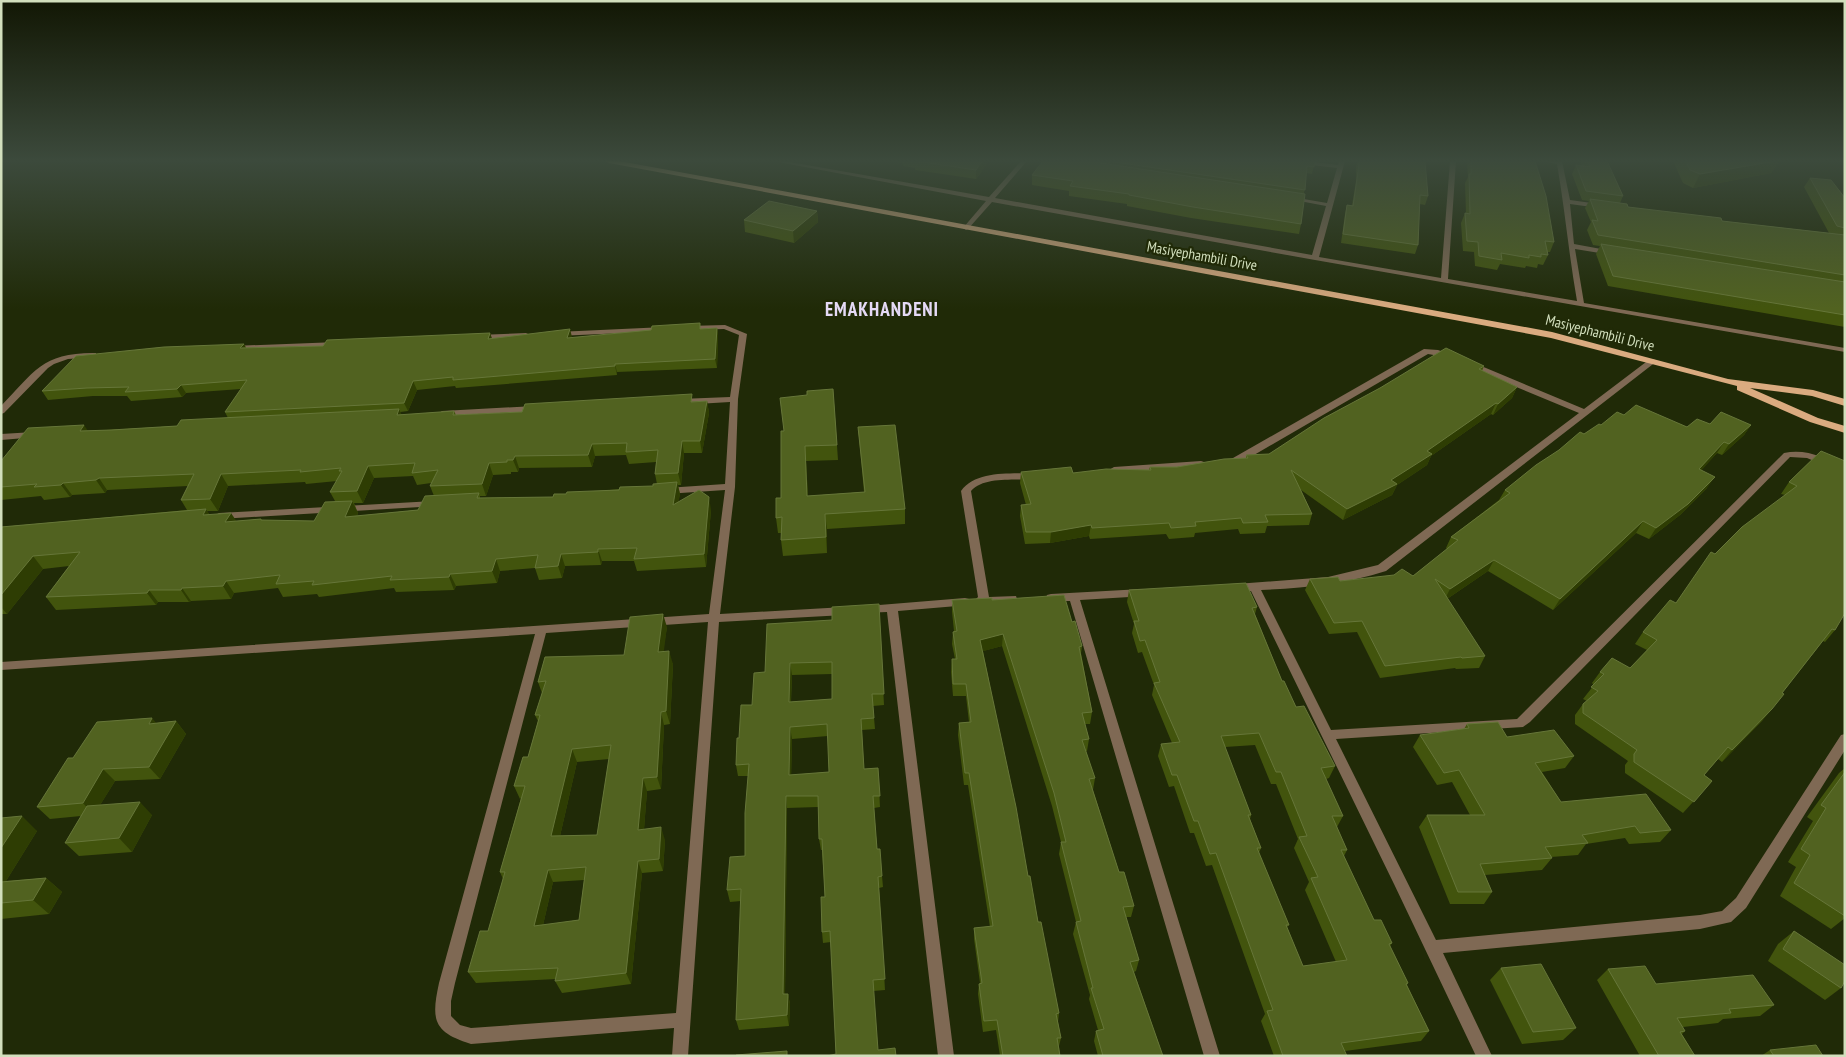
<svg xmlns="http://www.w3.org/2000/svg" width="1846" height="1057" viewBox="0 0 1846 1057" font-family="'PT Sans Narrow',sans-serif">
<rect width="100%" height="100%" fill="#202a07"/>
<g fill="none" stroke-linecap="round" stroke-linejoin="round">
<g fill="#7f6954" fill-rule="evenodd">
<path d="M773 161H784L989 197 1021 161H1027L995 198 1312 255 1326 206 1289 199 1292 197 1327 203 1337 168 1295 163 1292 161H1306L1338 165 1339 161H1345L1319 257 1441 278 1450 161H1456L1448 279 1577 301C1569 256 1565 210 1557 164L1542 161H1562L1570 200 1599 204 1602 206 1599 208 1570 204 1574 244 1612 251 1615 253 1612 255 1575 249 1584 303 1845 348V352L1315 260 992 202 968 229 966 230 963 228 986 201Z"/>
<path d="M725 325 747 334 738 399 735 487 720 614 845 607 849 608 850 611 849 614 845 615 719 622 688 1056H672L674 1028 471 1044C433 1032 431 1020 439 983L535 634 1 670V662L709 614 725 490 666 494 661 491 666 488 725 484 730 402 680 405 676 402 680 399 730 397 739 335 724 329 687 330 683 328 687 326ZM708 622 676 1013 471 1028 460 1025 451 1016V1001L455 983 546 633Z"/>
<path d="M665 327H668V331L557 336 553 334 557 332Z"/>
<path d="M526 333 530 335 529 337 478 339 474 337 478 335Z"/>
<path d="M338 342H341V346L233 350 229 348 233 346Z"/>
<path d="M1424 349 1438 350 1455 356 1451 358 1428 354 1242 462 1231 465 1226 462Z"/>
<path d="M93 353H96V357L68 359 54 364 48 368 4 413 1 414V406C34 372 42 353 93 353Z"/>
<path d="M1650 359H1653L1657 361 1386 571C1345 584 1304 588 1261 590L1331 730 1517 719 1784 453C1806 448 1825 458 1845 467V474L1807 458 1790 457 1530 722 1523 727 1336 739 1436 940 1700 915 1722 911 1736 898 1841 735 1845 734V750L1746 908 1731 922 1700 929 1443 953 1492 1056H1476L1394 884 1251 591H1232L1231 588 1232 585 1236 584 1328 577 1378 565 1579 413 1468 367V363H1474L1584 409Z"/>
<path d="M535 406 538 407 539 409 538 411 442 417 438 414 442 411Z"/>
<path d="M34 432 38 435 37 437 1 440V434Z"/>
<path d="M1201 461 1204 462 1206 464 1204 466 1114 473 1109 470 1114 467Z"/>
<path d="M1034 473 1039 476 1037 478C1018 482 985 475 971 491L989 597 1016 596 1017 599 1016 602 1012 603 975 604 974 601 978 597 961 491C976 470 1011 474 1034 473Z"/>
<path d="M434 501 439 504 437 506 219 519 214 516 219 513Z"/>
<path d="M1142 589 1146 590 1147 593 1146 596 1080 600 1220 1056H1204L1070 601H1047L1046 598 1047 595 1051 594Z"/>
<path d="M965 598 969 599 970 602 969 605 898 611 954 1056H938L887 612 863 613 862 610 863 607 867 606Z"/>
</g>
<path fill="#daab80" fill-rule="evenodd" d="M605 161H619L1552 332 1728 379 1813 390 1845 399V406L1812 396 1750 388 1818 418 1845 426V433L1810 422 1737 390V386L1551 338 609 163Z"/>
</g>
<g fill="#42540d" fill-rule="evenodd">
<path d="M884 161H989L976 179 915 170V168L903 166V163Z"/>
<path d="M1043 161H1315L1312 174 1306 173 1301 224 1299 234 1191 218 1127 206V204L1069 196V191L1032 185V175Z"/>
<path d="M1358 161H1425L1428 196 1425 205 1420 204 1418 245 1415 254 1341 243 1345 214 1347 205H1352L1356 181V167Z"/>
<path d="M1467 161H1535L1554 242 1550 252H1547L1548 255 1543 265 1538 264 1537 268 1526 266 1525 268 1500 264 1497 270 1475 266 1474 252 1463 251 1461 223 1465 213H1466L1465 183 1468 177Z"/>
<path d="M1580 161H1607L1623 196 1620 203 1628 207 1722 221 1829 233 1804 187 1810 178 1845 198V327L1608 286 1596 254 1600 246 1593 245 1587 230 1591 222 1585 208 1589 201 1582 200 1572 174 1576 165 1582 166Z"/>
<path d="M1673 161H1779L1771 173 1693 188 1683 183Z"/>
<path d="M817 211 818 222 794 243 745 232 744 220Z"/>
<path d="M717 328 718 336 717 368 617 372V375L456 388 455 386 417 390 408 411 400 412 402 415 454 411 456 415 522 412 707 401 709 413 702 453H684L681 485H678L680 494 678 502 711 510 706 567 637 571 634 561H602L601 565 565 566 562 578 539 580 535 568 500 571 497 583 456 586 454 590 396 592 394 588 319 597 317 594 283 597 278 588 234 593 231 599 191 601 189 602H158L156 605 56 610 46 597 69 566 43 569 7 614H1V527L187 510 181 500 188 486 107 490 105 493 72 495 70 497 44 500 41 496 1 500V461L88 431 177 426 228 418 225 412 241 389 186 393 182 397 131 401 127 396H93L48 400 42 391 244 344 246 348 323 346 492 338H572ZM626 455 629 464 656 462 655 474 657 484 653 486 566 494 553 497 480 498V496H486L493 475 511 474V472H518L519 468 592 467 595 456ZM413 476 417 485 431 483 430 486 434 496 418 510 357 516 358 513 354 503H363L374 478ZM337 481 330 492 335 501 314 521 262 520 236 521 209 514 207 511H218L228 486 305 482 306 484Z"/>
<path d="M1484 366 1482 371 1517 387 1512 398 1493 415 1491 414 1431 456 1427 465 1397 485 1392 495 1343 520 1301 490 1312 514 1309 525 1267 526 1265 533 1240 534 1238 529 1195 533 1194 537 1169 539 1166 534 1090 539 1089 536 1050 543 1025 544 1020 516 1021 505H1026L1020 483 1021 472 1073 473 1149 470 1150 467H1177L1246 458V455L1269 454Z"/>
<path d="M833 389 838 460 806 461 808 496 864 492 858 427 905 509V524L827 529V553L783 556 781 540V533H778L776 518 807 395Z"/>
<path d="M1624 415 1687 427 1710 424 1751 425 1744 435 1722 455 1717 453 1701 470 1707 488 1680 515 1649 539 1636 533 1553 610 1488 571 1447 599 1485 656 1479 668 1456 669 1455 668 1380 678 1357 632 1329 634 1305 590 1310 579 1340 581 1413 576 1447 549 1446 548 1451 537 1499 500 1505 490 1584 434Z"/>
<path d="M1821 451 1835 630 1825 642 1823 641 1782 693 1762 721 1722 762 1718 759 1704 775 1712 781 1683 813 1625 773V765L1628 761 1575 724V715L1583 704 1587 701 1583 699 1594 685 1592 683 1600 672 1630 668 1647 650 1635 644 1643 632 1676 603 1715 554 1785 495 1781 494 1789 482Z"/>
<path d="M1129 590 1257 607 1255 614 1282 681 1296 707 1335 766 1329 778 1326 779 1343 816 1337 827 1347 850 1344 856 1374 920 1392 943 1390 946 1408 983 1407 985 1429 1031 1421 1041 1345 1051 1347 1056H1274L1261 1021 1265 1014 1212 865 1206 866 1194 833H1190L1174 786 1169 787 1158 756 1161 744 1172 743 1152 695 1154 685 1142 652 1138 653 1132 633 1134 624 1127 602ZM1255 745 1271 784H1276L1298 839 1294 848 1309 882 1305 890 1336 962 1303 966 1287 927 1289 925 1259 853 1261 848 1250 819 1251 815 1225 747Z"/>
<path d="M952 600H992L1072 622 1082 646 1081 653 1092 712 1090 724H1085L1089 739 1087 751H1086L1095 778 1093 790 1119 872 1134 906 1131 917H1126L1139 960 1136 971 1134 972 1163 1056H1098L1094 1041 1096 1031 1098 1030 1089 999 1090 995 1073 934 1076 922 1059 854 1061 842 1052 806 1002 646 983 651 1028 876 1059 1013 1058 1022 1061 1038 1059 1046 1060 1056H1000L996 1030 983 1032 978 994 979 984 980 983 974 939V928L990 927 968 785H964L958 735 959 723 969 722 966 696H953L951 672 952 659H955L952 644 953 632 954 631 952 612Z"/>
<path d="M879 604 884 705 873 706 875 729 862 730 864 769 878 768 880 807 874 808 877 849 882 876 883 887 879 888 885 990 873 991 836 1054 831 942 823 943 822 932 825 897 822 850H821L819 839 818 807 787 808 785 994H788L790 1004 789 1026 739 1030 736 1020 741 901 730 902 727 890 745 856 748 776H738L736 765 739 738 765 672 832 620ZM832 674V699L791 702 792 675ZM828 736 829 772 791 775 792 739Z"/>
<path d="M667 627 663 651 673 664 670 724 664 725 661 789 647 791 644 829 665 840 663 871 642 873 631 984 562 993 555 981 556 979 476 983 468 972 488 931 503 879 500 872 521 798 520 799 514 786 528 757 538 721 535 715 542 693 538 682 624 655ZM609 759 597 835 560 836 577 762ZM584 880 579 920 543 925 553 882Z"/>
<path d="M176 721 186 734 160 779 115 781 100 805 152 815 132 852 79 856 65 843 81 816 50 819 37 807 73 758 156 723Z"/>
<path d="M1467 724 1507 737 1574 756 1565 768 1542 772 1561 802 1671 830 1660 842 1629 844 1625 838 1586 844 1578 855 1551 857 1552 858 1542 870 1485 875 1492 892 1484 904H1450L1419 827 1427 815H1470L1452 782 1437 785 1413 747 1420 735 1464 729Z"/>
<path d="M1845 768V918L1831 929 1780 896 1796 867 1788 862 1813 821 1807 817 1839 773Z"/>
<path d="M1 818 37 831 6 881 46 878 62 892 49 914 1 919Z"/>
<path d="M1794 931 1841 988 1825 1000 1768 961 1778 944Z"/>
<path d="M1501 968 1576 1028 1563 1040 1522 1044 1490 980Z"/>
<path d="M1608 969 1656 984 1774 1005 1760 1016 1723 1019 1718 1023 1683 1027 1685 1031 1682 1034 1695 1056H1640L1597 980Z"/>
<path d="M1770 1050 1823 1056H1761Z"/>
</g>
<g fill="#2e3d03">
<path d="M982 161H989L976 179V170Z"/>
<path d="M1776 161H1779L1771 173 1693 188 1700 174Z"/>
<path d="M817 211 818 222 794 243 793 231Z"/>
<path d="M717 328 718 336 717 368 715 359Z"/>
<path d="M570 329 572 337 567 338Z"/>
<path d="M490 333 493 341 488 339Z"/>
<path d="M244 344 248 352 240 348Z"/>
<path d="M615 364 617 372V375L615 366Z"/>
<path d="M413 381 417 390 408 411 404 403Z"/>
<path d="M181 385 186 393 182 397 177 389Z"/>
<path d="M1517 387 1512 398 1493 415 1498 404Z"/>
<path d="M707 401 709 413 702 453 700 441Z"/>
<path d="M1496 403 1491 414 1431 456 1427 465 1397 485 1392 495 1343 520 1347 509 1391 480 1427 451Z"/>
<path d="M399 409 404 421 397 415Z"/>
<path d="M84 425 92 437 80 431Z"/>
<path d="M1751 425 1744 435 1722 455 1729 444Z"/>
<path d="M682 441 684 453 681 485 678 473Z"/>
<path d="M1724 442 1717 453 1692 481 1699 469Z"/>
<path d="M592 444 595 456 592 467 588 455Z"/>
<path d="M805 446 806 461 809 511 807 496Z"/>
<path d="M515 456 519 468 518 472 513 460Z"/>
<path d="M489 463 493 475 486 496 482 484Z"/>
<path d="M368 466 374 478 363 503 357 491Z"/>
<path d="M221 474 228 486 218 511 210 499Z"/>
<path d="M1715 477 1707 488 1680 515 1649 539 1656 528Z"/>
<path d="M99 478 107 490 105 493 96 480Z"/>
<path d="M677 482 680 494 676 517 673 505Z"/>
<path d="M63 483 72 495 70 497 61 485Z"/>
<path d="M709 497 711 510 706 567 704 554Z"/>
<path d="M352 501 358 513 352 530 345 517Z"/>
<path d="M206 509 213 521 203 515Z"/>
<path d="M231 513 239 525 225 522Z"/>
<path d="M825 514 827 529V553L826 537Z"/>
<path d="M1643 521 1636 533 1553 610 1560 599Z"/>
<path d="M1091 525 1089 536 1050 543 1051 532Z"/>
<path d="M598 549 602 561 601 565 598 552Z"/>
<path d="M561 554 565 566 562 578 558 566Z"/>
<path d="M33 556 43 569 7 614 1 607V595Z"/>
<path d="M496 559 500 571 497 583 492 571Z"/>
<path d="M1494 560 1488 571 1444 601 1450 589Z"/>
<path d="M450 574 456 586 454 590 449 577Z"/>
<path d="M226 581 234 593 231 599 223 586Z"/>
<path d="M182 588 191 601 189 602 181 590Z"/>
<path d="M149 590 158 602 156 605 147 593Z"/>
<path d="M663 614 667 627 662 665 658 652Z"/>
<path d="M1003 634 1002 646 980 652V640Z"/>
<path d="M669 651 673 664 670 724 666 711Z"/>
<path d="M790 663 792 675 790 714 789 702Z"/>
<path d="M1772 709 1762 721 1722 762 1732 750Z"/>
<path d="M661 712 664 725 661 789 657 777Z"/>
<path d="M152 718 162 730 149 724Z"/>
<path d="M176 721 186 734 160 779 149 767Z"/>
<path d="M790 727 792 739 791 786 789 775Z"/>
<path d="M572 749 577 762 557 849 551 836Z"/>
<path d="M103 769 115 781 94 815 83 803Z"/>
<path d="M643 778 647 791 643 842 638 830Z"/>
<path d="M786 796 787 808 785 1004 783 994Z"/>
<path d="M140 802 152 815 132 852 119 838Z"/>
<path d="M22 816 37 831 1 889V848Z"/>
<path d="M661 827 665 840 663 871 659 859Z"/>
<path d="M638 861 642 873 631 984 626 973Z"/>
<path d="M548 870 553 882 540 938 534 926Z"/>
<path d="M46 878 62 892 49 914 33 900Z"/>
<path d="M788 994 790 1004 789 1026 787 1015Z"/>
</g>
<g fill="#516220" stroke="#667639" fill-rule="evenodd">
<path d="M916 161H982L976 170Z"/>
<path d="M1043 161H1088L1305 194 1301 224 1193 207 1129 195V194L1070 186 1073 181 1032 175Z"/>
<path d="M1108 161H1315L1314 167 1307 166 1305 190Z"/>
<path d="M1359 161H1425L1428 196 1420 195 1418 245 1343 234 1347 205 1353 206 1358 172Z"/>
<path d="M1471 161H1535L1546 196 1554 242 1545 241 1548 255 1541 254V257L1529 255V258L1501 253 1502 260 1479 256 1478 242 1467 241 1465 213 1470 214 1469 174H1471Z"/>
<path d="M1587 161H1607L1623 196 1586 191 1576 165 1590 167Z"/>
<path d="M1686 161H1776L1700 174 1690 170Z"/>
<path d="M1810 178 1831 180 1845 198V228L1837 226Z"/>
<path d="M1590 199 1627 204 1628 207 1721 218 1722 221 1845 235V275L1598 235 1592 220 1598 221Z"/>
<path d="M769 201 817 211 793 231 744 220Z"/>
<path d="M1601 244 1845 282V315L1613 276Z"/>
<path d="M700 323V329L717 328 715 359 615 364V366L453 380V377L413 381 404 403 225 412 247 380 181 385 177 389 125 392 129 387 87 388 42 391 76 356 164 347 244 344 240 348 323 346 327 340 490 333 488 339 570 329 567 338 651 330 652 326Z"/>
<path d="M1446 348 1484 366 1479 369 1517 387 1498 404 1496 403 1427 451 1432 454 1391 480 1397 484 1347 509 1291 470 1312 514 1265 515 1268 522 1243 523 1241 518 1195 522 1196 526 1171 528 1169 523 1092 528 1091 525 1051 532H1026L1021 505 1031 504 1021 472 1071 467 1073 473 1106 469 1151 470 1150 467H1177L1224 459 1248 458 1246 455 1269 454 1324 418 1380 388Z"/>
<path d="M833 389 837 445 805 446 807 496 865 492 858 427 895 425 905 509 825 514 826 537 781 540 782 517 776 518V498H781V431H784L780 398 807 395V391Z"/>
<path d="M692 394 691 402 707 401 700 441H682L678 473 655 474 658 450 626 452 627 443 592 444 588 455 515 456 513 460H507V462L489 463 482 484 430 486 438 470 412 473 415 463 368 466 357 491 330 492 342 471H339L341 468 300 472 301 470 221 474 210 499 181 500 194 474 99 478 96 480 63 483 61 485 34 487 37 484 1 487V461L28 428 84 425 80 431 111 430 177 426 181 420 399 409 397 415 454 411 453 415 522 412 525 404Z"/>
<path d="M1636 405 1687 427 1697 419 1710 424 1721 412 1751 425 1729 444 1724 442 1699 469 1715 477 1688 504 1656 528 1643 521 1560 599 1494 560 1450 589 1435 579 1485 656 1462 658 1461 657 1385 666 1362 621 1334 623 1310 579 1338 577 1340 581 1394 575 1402 569 1413 576 1458 540 1451 537 1510 493 1505 490 1536 465 1559 450 1580 432 1584 434 1599 424 1601 425 1617 412 1624 415Z"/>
<path d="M1821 451 1845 461V613L1835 630 1832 629 1782 693 1784 694 1772 709 1732 750 1728 747 1704 775 1712 781 1694 802 1634 762V754L1637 750 1583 713V704L1598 691 1591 687 1604 674 1600 672 1612 658 1630 668 1657 640 1643 632 1670 600 1676 603 1711 552 1715 554 1742 527 1797 486 1789 482Z"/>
<path d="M677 482 673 505 699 490 709 497 704 554 634 559 637 548 598 549V552L561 554 558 566 535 568 538 555 496 559 492 571 450 574 449 577 390 580 392 576 312 585 314 581 276 584 280 575 226 581 223 586 182 588 181 590H149L147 593 46 597 80 552 33 556 1 595V527L206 509 203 515 231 513 225 522 261 519V520L314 521 325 502 352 501 345 517 418 510 425 496 479 493 477 498 553 497 554 494H566L567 492 619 490 620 487 653 486V484Z"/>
<path d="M1246 583 1257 607 1252 608 1282 681H1284L1296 707 1304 706 1335 766 1321 768 1343 816H1332L1347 850H1341L1374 920H1381L1392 943 1389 944 1408 983 1406 984 1429 1031 1341 1043 1347 1056H1283L1267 1011 1273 1010 1216 853 1210 854 1198 821H1194L1177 775H1172L1161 744 1180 742 1154 683 1160 682 1145 640 1140 641 1134 621H1139L1129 590ZM1259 733 1276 772H1281L1307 836 1299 837 1318 877 1311 878 1347 960 1303 966 1286 925H1289L1257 848H1261L1248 815H1251L1221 736Z"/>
<path d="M1064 595 1072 622 1075 621 1082 646 1079 647 1092 712 1082 713 1089 739 1082 740 1095 778 1089 779 1119 872H1124L1134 906 1123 907 1139 960 1130 962 1163 1056H1103L1096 1031 1104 1029 1091 988H1093L1076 922 1081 921 1061 842H1066L1054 793 1003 634 980 640 1016 807 1028 876H1030L1038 922H1041L1059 1013 1056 1014 1061 1038H1057L1060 1056H1003L997 1020 984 1021 979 984 982 983 974 928 993 926 969 773H965L959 723 971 722 966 684H953L952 659H957L953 632 957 631 952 600 992 598V600Z"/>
<path d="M879 604 884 694H872L874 718 861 719 864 769 878 768 880 796H873L877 849H880L882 876 878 877 885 979 873 980 878 1050 895 1048 896 1056H827L836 1054 830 931 822 932 821 897H825L822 839H819L818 796H786L783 994H788L787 1015 736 1020 741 889 727 890 730 857 745 856V813L749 764 736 765 737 738H739L741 705H752L754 673 765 672 767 624 832 620V607ZM832 662V699L789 702 790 663ZM827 724 829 772 789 775 790 727Z"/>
<path d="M663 614 658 652 669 651 666 711 661 712 657 777 643 778 638 830 661 827 659 859 638 861 626 973 555 981 558 968 468 972 480 931H488L505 872H500L525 786H514L523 757H528L540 715H535L546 681 538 682 545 657 624 655 630 617ZM611 745 597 835 551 836 572 749ZM586 867 579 920 534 926 548 870Z"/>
<path d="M152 718 149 724 176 721 149 767 103 769 83 803 37 807 68 758H73L97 722Z"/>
<path d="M1498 722 1507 737 1554 730 1574 756 1535 763 1561 802 1646 794 1671 830 1640 833 1635 826 1582 835 1588 843 1545 847 1552 858 1480 864 1492 892H1458L1427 815H1485L1459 770 1444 773 1420 735 1469 728 1467 724Z"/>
<path d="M1845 772V916L1794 883 1810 855 1801 849 1826 808 1821 805Z"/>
<path d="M140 802 119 838 65 843 87 806Z"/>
<path d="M22 816 1 848V818Z"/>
<path d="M46 878 33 900 1 903V882Z"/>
<path d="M1794 931 1845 965V981L1841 988 1783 949Z"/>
<path d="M1541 964 1576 1028 1533 1032 1501 968Z"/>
<path d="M1645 966 1656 984 1753 975 1774 1005 1729 1009 1731 1013 1677 1018 1685 1031 1680 1032 1695 1056H1659L1608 969Z"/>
<path d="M1816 1045 1823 1056H1774L1770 1050Z"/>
<path d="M787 1051V1056H736V1055Z"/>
</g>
<linearGradient id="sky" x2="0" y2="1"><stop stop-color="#121704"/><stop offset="0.52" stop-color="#3c4a3c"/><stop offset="1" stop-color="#3c4a3c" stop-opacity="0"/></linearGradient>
<rect width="1846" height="309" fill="url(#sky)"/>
<g text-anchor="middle" stroke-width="4.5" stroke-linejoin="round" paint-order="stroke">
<g font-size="15" fill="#d2dfbd" stroke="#202a07">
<text transform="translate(1202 256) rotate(10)" y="5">Masiyephambili Drive</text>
<text transform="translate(1600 333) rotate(14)" y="5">Masiyephambili Drive</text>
</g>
<g font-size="19" font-weight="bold" letter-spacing="1" fill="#e5daf6" stroke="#202a07">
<text x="882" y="316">EMAKHANDENI</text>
</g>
</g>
<rect width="1846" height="1057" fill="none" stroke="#d2dfbd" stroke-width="5"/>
</svg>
